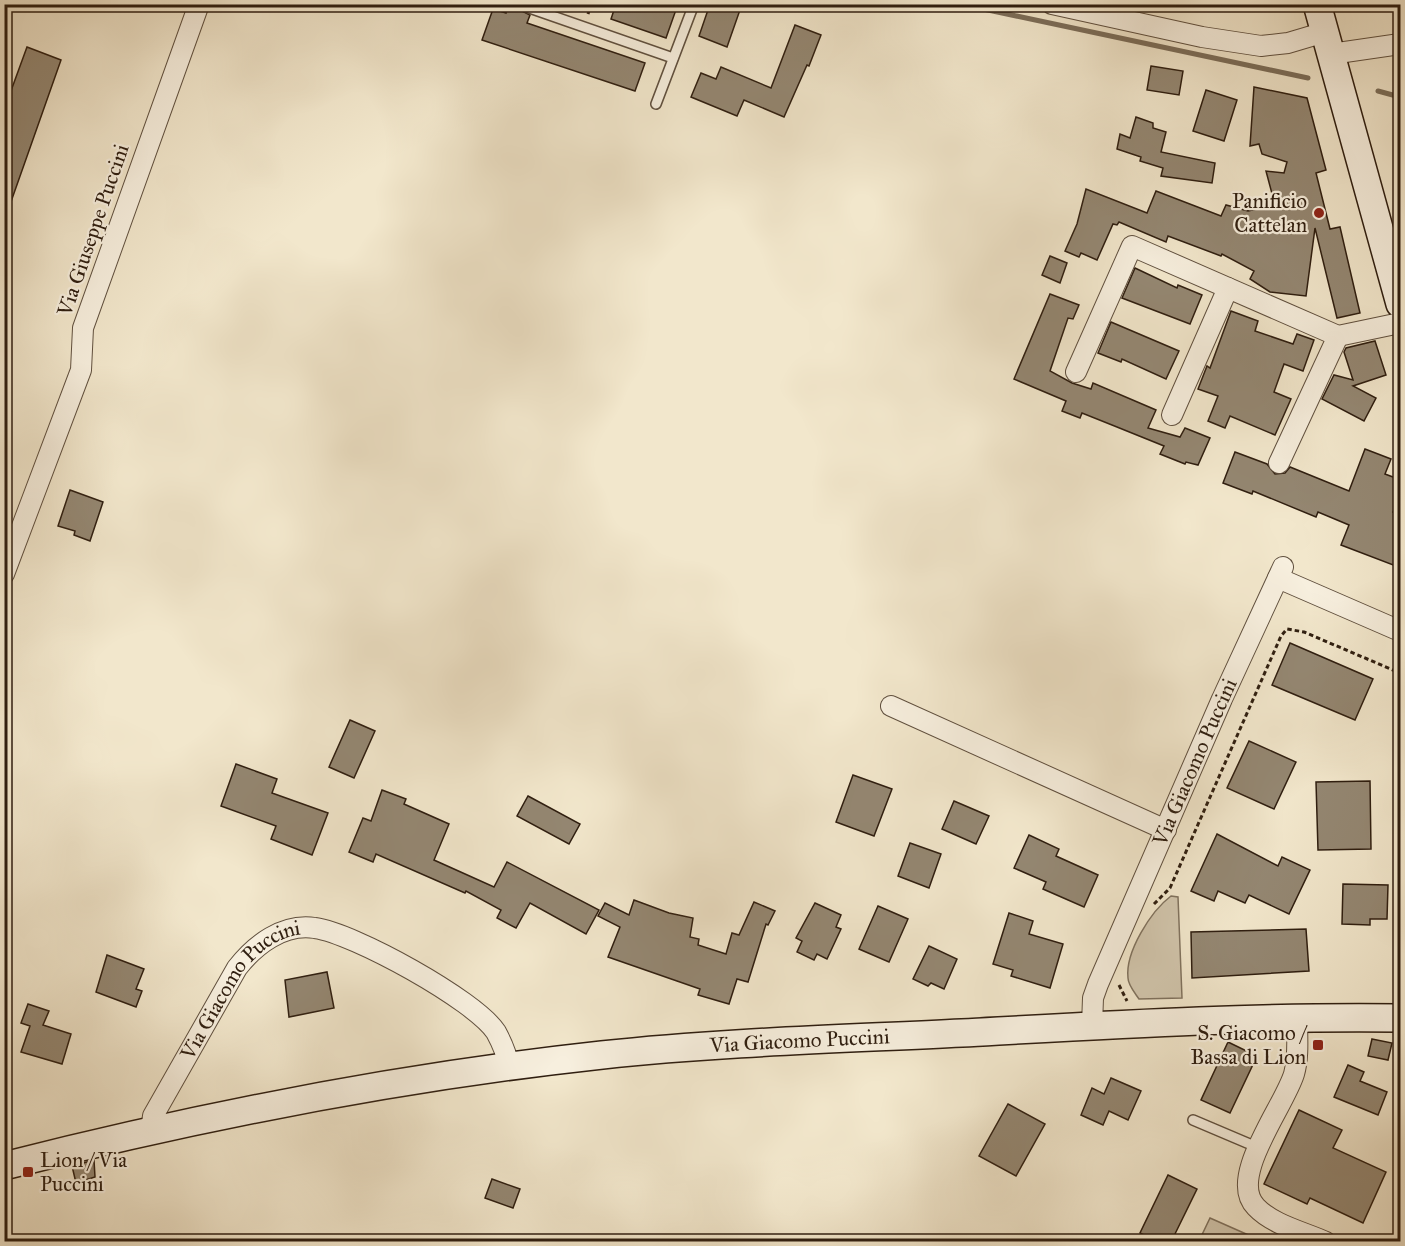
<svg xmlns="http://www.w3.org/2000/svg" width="1405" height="1246" viewBox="0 0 1405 1246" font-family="'IM FELL Great Primer',serif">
<rect width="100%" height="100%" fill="#f2e7cc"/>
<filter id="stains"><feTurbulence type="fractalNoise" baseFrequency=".00333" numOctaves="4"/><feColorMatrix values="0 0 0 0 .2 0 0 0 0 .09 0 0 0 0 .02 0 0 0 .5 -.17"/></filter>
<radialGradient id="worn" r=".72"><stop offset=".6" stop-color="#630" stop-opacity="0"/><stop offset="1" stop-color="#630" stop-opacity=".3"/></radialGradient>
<g fill="#d1c5ac" stroke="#80725e" stroke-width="1.5">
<path d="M1171 896 1178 897 1182 998 1139 999C1135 993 1128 985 1128 978 1125 952 1151 911 1171 896Z"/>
<path d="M1210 1218 1262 1241H1199Z"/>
</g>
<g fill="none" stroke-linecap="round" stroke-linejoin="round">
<g stroke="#7c6e5a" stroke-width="5">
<path d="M960 4 1308 78"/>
<path d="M1378 91 1400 97"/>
</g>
</g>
<g fill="#948772" stroke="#2f1e10" stroke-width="1.5">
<path d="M508 4 530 15 527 23 645 63 635 91 482 40 493 9 506 13Z"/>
<path d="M616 4H678L666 38 611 19Z"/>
<path d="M710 4H733L741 7 727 47 699 36Z"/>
<path d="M795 25 821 35 809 66 807 65 784 117 744 100 737 116 691 97 701 73 716 79 721 67 771 88Z"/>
<path d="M27 47 61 60 7 213H4V110Z"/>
<path d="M1151 66 1183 71 1179 95 1147 90Z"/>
<path d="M1254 87 1307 98 1326 170 1316 173 1330 229 1340 227 1360 313 1337 318 1315 228 1306 296 1270 292 1250 279 1254 271 1222 254 1221 256 1168 236 1166 242 1119 222 1117 225 1113 224 1097 260 1081 253 1079 257 1065 251 1077 224 1086 189 1147 213 1156 191 1221 216 1226 205 1248 211 1275 205 1266 171 1284 173 1287 162 1262 154 1259 144 1250 146Z"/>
<path d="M1206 90 1237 100 1224 141 1193 131Z"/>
<path d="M1136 117 1153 123V128L1166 132 1161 152 1215 163 1212 183 1161 176 1163 168 1140 161 1141 157 1117 149 1120 134 1130 138Z"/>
<path d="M1050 256 1067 263 1060 283 1042 275Z"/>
<path d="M1135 268 1177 288 1178 285 1202 295 1190 324 1122 298Z"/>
<path d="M1050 294 1079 305 1073 319 1068 318 1050 371 1072 383 1091 389 1093 383 1156 410 1148 428 1180 437 1185 428 1210 438 1198 465 1186 462 1185 464 1160 454 1164 446 1112 425 1082 413 1080 418 1062 411 1066 401 1014 379Z"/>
<path d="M1231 311 1258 321 1255 331 1293 344 1297 334 1314 340 1303 371 1284 364 1274 392 1291 399 1275 435 1230 416 1225 428 1208 421 1218 396 1198 389 1207 366 1210 368Z"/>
<path d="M1111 322 1179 351 1166 379 1122 359 1121 362 1098 353Z"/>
<path d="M1375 341 1386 375 1353 386 1376 398 1364 421 1322 399 1334 375 1353 380 1344 352 1346 348Z"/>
<path d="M1365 449 1391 459 1385 474 1401 480V493L1393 512 1401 515V568L1341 545 1349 525 1318 512 1316 517 1253 491 1252 494 1223 483 1235 452 1267 464 1275 474 1285 473 1290 467 1349 491Z"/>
<path d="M70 490 103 502 90 541 74 535 75 531 58 526Z"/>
<path d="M1290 643 1373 679 1355 720 1272 685Z"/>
<path d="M350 720 375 731 354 778 329 767Z"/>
<path d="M1249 741 1296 762 1274 809 1227 788Z"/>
<path d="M236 764 277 779 272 793 328 813 312 855 271 839 276 826 221 806Z"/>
<path d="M853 775 892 789 874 836 836 822Z"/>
<path d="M1370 781 1371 849 1318 850 1316 782Z"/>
<path d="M382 790 406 799 404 804 449 824 434 860 494 887 507 862 599 910 586 934 530 903 516 928 497 918 501 910 466 891 465 893 376 854 373 862 349 852 363 818 371 821Z"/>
<path d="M528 796 580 824 569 844 517 816Z"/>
<path d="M954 801 989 816 976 844 942 829Z"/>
<path d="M1217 834 1278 866 1282 857 1310 870 1289 914 1249 895 1245 903 1218 891 1214 901 1191 891Z"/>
<path d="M1029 835 1059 849 1056 856 1098 875 1084 907 1043 889 1046 882 1014 868Z"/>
<path d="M910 843 941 854 929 888 898 876Z"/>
<path d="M1343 884 1388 885 1387 919H1370V925L1342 924Z"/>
<path d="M634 900 669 913 693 918 690 937 699 939 698 945 726 954 732 933 739 935 754 902 775 911 768 925 766 924 748 982 737 979 729 1004 698 995 700 989 608 957 620 927 598 916 605 903 629 915Z"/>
<path d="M815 903 841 915 836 927 841 929 827 959 817 954 814 960 797 952 802 941 796 938Z"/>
<path d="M878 906 908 919 889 962 859 949Z"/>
<path d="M1009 913 1033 921 1029 934 1063 944 1050 988 1011 976 1013 970 993 964Z"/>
<path d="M1306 929 1309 971 1192 978 1191 932Z"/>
<path d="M929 946 957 959 944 989 931 983 928 986 913 979Z"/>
<path d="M107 955 144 969 136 989 142 991 136 1007 96 992Z"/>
<path d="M327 972 334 1008 289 1017 285 980Z"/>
<path d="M28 1004 49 1011 43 1025 71 1034 62 1064 21 1052 30 1026 21 1023Z"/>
<path d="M1372 1039 1392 1043 1388 1060 1368 1056Z"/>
<path d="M1228 1042 1257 1056 1230 1113 1201 1100Z"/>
<path d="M1348 1065 1364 1072 1360 1081 1387 1092 1378 1115 1334 1097Z"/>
<path d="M1111 1078 1141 1091 1128 1120 1109 1111 1103 1125 1081 1115 1092 1088 1104 1094Z"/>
<path d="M1008 1104 1045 1124 1016 1176 979 1156Z"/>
<path d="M1299 1110 1342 1130 1333 1148 1386 1172 1363 1223 1310 1198 1307 1204 1264 1184Z"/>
<path d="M94 1160 95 1177 76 1183 72 1166Z"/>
<path d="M1168 1175 1197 1189 1171 1242H1158L1140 1233Z"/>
<path d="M492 1179 520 1189 513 1208 485 1198Z"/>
</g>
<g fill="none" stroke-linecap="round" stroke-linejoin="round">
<defs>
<g id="lane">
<path d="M518 4 673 58"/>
<path d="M656 104 694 4"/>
<path d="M1193 1120 1259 1148"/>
</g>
<g id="street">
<path d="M1052 4 1202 37 1261 46 1288 43 1325 32"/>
<path d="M1331 54 1400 44"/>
<path d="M1076 372 1132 246 1338 336 1400 323"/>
<path d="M1172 415 1228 288"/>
<path d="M1279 463 1338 336"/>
<path d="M4 574 81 370 83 328 199 4"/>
<path d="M1278 578 1400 631"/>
<path d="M891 706 1166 830"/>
<path d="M1297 1019C1297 1036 1299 1057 1294 1074 1284 1107 1227 1178 1256 1207 1273 1225 1304 1232 1326 1242"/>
<path id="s1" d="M1092 1026 1093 998 1098 984 1222 699 1283 567"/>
<path id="s2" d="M151 1131 153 1116 237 968C255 945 283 923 315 928 353 933 475 1000 496 1032 502 1043 507 1055 509 1067"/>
</g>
<g id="secondary">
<path d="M1317 4 1400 304"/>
<path id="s3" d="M4 1166C201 1116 400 1077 602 1055 722 1042 842 1039 962 1033 1108 1025 1254 1016 1400 1018"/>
</g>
</defs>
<use href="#lane" stroke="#60503f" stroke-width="12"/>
<use href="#street" stroke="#60503f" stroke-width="22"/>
<use href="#secondary" stroke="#2f1e10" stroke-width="30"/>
<g stroke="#2f1e10" stroke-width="3" stroke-dasharray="4.5 3" stroke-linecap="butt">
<path d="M588 14 591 4"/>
<path d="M1154 904 1170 888 1281 636 1287 629 1304 632 1400 673"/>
<path d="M1119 985 1127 1001"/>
</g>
<use href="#lane" stroke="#f7efde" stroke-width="9"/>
<use href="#street" stroke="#f7efde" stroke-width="20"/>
<use href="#secondary" stroke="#f7efde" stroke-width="27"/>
</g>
<g fill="#8f2418" stroke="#f7efde" stroke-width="2">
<circle cx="1319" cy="213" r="6"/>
<rect x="1312" y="1039" width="12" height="12" rx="3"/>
<rect x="22" y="1166" width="12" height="12" rx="3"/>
</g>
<g text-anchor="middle" stroke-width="4.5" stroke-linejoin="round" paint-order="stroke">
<g font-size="21" fill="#2f1e10" stroke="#f7efde" text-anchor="end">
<text x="1307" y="208">Panificio<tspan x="1307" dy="24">Cattelan</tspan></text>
<text x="1306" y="1040">S. Giacomo /<tspan x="1306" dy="24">Bassa di Lion</tspan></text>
<text x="40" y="1167" text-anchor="start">Lion / Via<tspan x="40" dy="24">Puccini</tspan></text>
</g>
<g font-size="21" fill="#2f1e10" stroke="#f7efde">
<text transform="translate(93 230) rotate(-71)" y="7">Via Giuseppe Puccini</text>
<text dy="7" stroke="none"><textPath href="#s1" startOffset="285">Via Giacomo Puccini</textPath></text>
<text dy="7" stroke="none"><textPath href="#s2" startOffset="172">Via Giacomo Puccini</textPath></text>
<text dy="7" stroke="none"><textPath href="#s3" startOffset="807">Via Giacomo Puccini</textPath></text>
</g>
</g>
<rect width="1405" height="1246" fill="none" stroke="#f2e7cc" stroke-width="24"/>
<rect x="6" y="6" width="1393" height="1234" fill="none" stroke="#2f1e10" stroke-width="3"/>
<rect x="12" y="12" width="1381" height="1222" fill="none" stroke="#2f1e10" stroke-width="1.5"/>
<rect width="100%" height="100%" filter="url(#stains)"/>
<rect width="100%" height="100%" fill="url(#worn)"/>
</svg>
